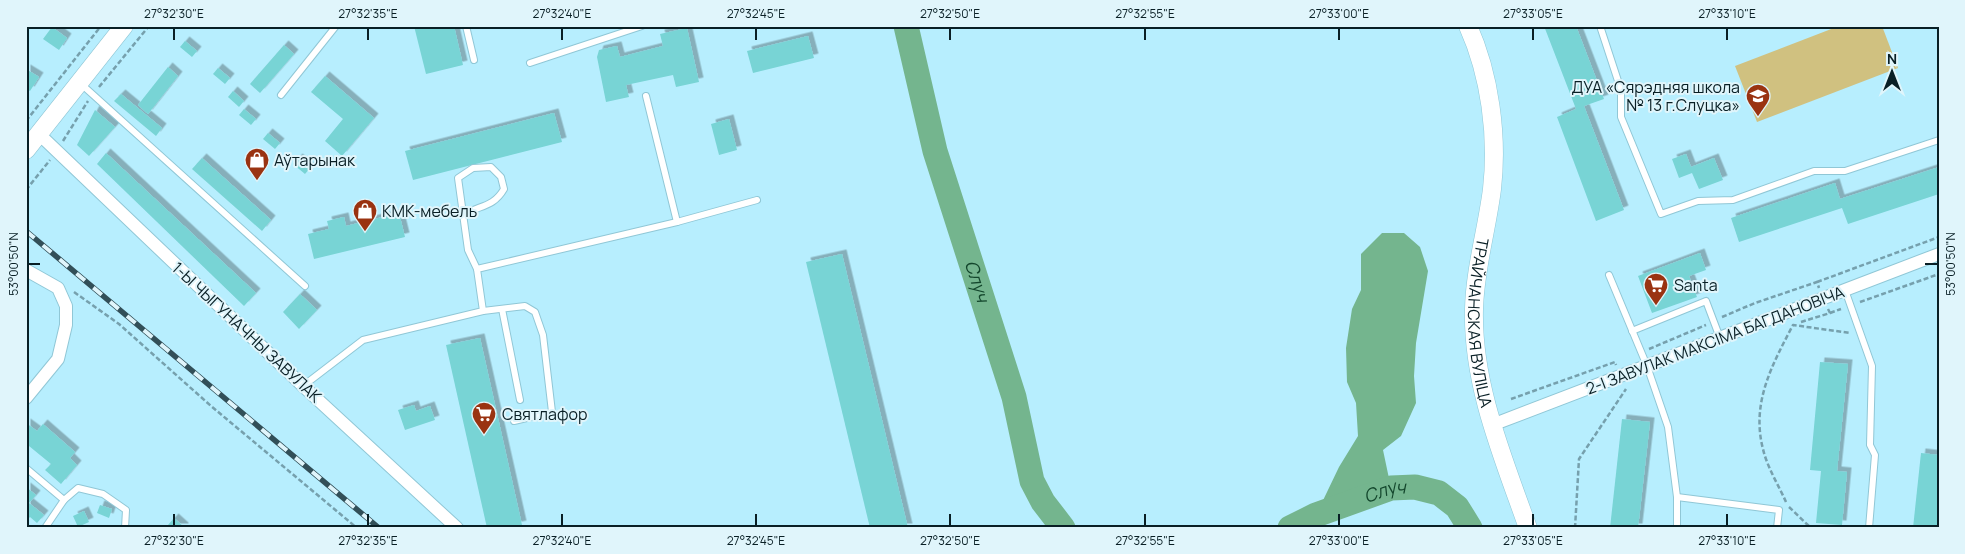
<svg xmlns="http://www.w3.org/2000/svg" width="1965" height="554" viewBox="0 0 1965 554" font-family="Manrope,sans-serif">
<defs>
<filter id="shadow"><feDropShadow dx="4.5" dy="-4.5" stdDeviation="0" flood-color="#0004"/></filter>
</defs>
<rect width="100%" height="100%" fill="#b7eefe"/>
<path fill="#d0c180" d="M1839 26H1882L1898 68 1757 122 1735 66Z"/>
<path fill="#74b58e" d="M1382 233H1404L1420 247 1428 271 1416 343 1414 376 1416 403 1401 436 1383 450 1391 488 1316 515 1339 467 1358 436 1356 403 1347 382 1346 348 1352 309 1361 290V254Z"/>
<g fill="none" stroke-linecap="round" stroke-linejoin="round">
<g stroke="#74b58e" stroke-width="25">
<path id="s1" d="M906 26 935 151 1014 397 1032 481 1043 502 1063 528"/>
<path id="s2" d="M1290 528 1316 515 1391 488 1415 487 1439 493 1457 507 1470 528"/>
</g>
</g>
<g fill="#78d4d5" filter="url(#shadow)">
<path d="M414 26H454L463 65 426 74Z"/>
<path d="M1544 26H1576L1604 99 1584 106 1624 210 1596 221 1557 117 1576 109Z"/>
<path d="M52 27 67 38 59 50 43 39Z"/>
<path d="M687 28 699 82 676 87 673 75 626 85 629 97 606 102 597 57 599 50 617 46 620 57 663 46 660 34Z"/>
<path d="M808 36 814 58 753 73 747 51Z"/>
<path d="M185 41 197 51 192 57 180 47Z"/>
<path d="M284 45 294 54 260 93 250 84Z"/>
<path d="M168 67 178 76 148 114 138 105Z"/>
<path d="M218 68 230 78 225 84 213 74Z"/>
<path d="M26 69 39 77 30 91 26 89Z"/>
<path d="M325 76 374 118 342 156 325 141 343 119 311 92Z"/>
<path d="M233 91 244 101 239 107 228 97Z"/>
<path d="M121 94 162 128 156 136 114 101Z"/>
<path d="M244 109 256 119 251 125 239 115Z"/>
<path d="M95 110 115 127 89 156 77 145Z"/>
<path d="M554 113 562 142 413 180 405 151Z"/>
<path d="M729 119 737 150 719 155 711 124Z"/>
<path d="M268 133 280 143 275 149 263 139Z"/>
<path d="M106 153 256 293 244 306 97 164Z"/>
<path d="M1686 154 1691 167 1714 158 1723 180 1699 189 1692 173 1679 178 1672 159Z"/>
<path d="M202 158 271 220 262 231 192 169Z"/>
<path d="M298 158 310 168 305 174 293 164Z"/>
<path d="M1939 167V194L1848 224 1842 208 1739 242 1731 218 1835 183 1840 199Z"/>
<path d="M399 213 405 237 314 259 308 234 329 229 327 221 344 217 346 226Z"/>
<path d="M1700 253 1706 270 1689 276 1697 297 1652 313 1638 276Z"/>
<path d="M842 254 908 528H870L806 262Z"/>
<path d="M300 294 317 310 299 329 283 312Z"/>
<path d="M480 338 522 525 508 528H487L446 345Z"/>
<path d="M1820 362 1848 364 1837 471 1847 472 1842 525 1816 523 1821 471 1810 470Z"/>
<path d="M414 405 416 411 430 406 435 420 405 430 398 410Z"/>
<path d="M1622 419 1650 422 1638 528H1610Z"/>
<path d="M26 423 37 431 43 424 75 452 70 458 77 465 61 484 45 470 51 464 29 446 26 449Z"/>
<path d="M1921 453 1939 455V528H1913Z"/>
<path d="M26 487 36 495 29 503 44 515 37 523 30 517 26 521Z"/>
<path d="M100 505 112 509 109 518 97 513Z"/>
<path d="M84 511 89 522 78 527 73 516Z"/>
<path d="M174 518 184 527V528H171L168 525Z"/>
</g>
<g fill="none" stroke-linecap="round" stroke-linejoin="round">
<defs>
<g id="lane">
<path d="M466 26 474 60"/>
<path d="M1600 26 1621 90V117L1661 214 1698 201 1733 200 1814 171H1845L1939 140"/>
<path d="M530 63 642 26"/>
<path d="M80 83 305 286"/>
<path d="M281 95 336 26"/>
<path d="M646 96 677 222"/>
<path d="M463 215C479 205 493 208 504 189L501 177 491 167 473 168 458 178 468 250 477 269"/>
<path d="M1609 275 1647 366 1668 427 1677 497V528"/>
<path d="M1845 290 1872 366 1870 445 1875 455 1869 528"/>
<path d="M502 309 520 400"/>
<path d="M483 311 525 306 535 312 543 335 552 412 514 421"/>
<path d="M1632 331 1706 301 1720 338"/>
<path d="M303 386 363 340 483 311 477 269 677 222 757 200"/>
<path d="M26 468 64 500"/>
<path d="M1677 497 1779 510 1777 528"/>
<path d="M45 528 64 500 78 488 103 494 126 510 125 528"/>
</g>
<g id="street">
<path d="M39 134 303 386 457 528"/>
<path d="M26 270 58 288 66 306V325L58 359 26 398"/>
<path d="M1492 425 1939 254"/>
</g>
<g id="secondary">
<path id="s3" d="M1468 26C1490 75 1498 136 1492 189 1487 229 1475 268 1474 309 1472 385 1503 457 1528 528"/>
<path d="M26 150 124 26"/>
</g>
</defs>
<use href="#lane" stroke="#90c7d6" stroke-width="8"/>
<use href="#street" stroke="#90c7d6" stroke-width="14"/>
<use href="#secondary" stroke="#90c7d6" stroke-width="19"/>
<g stroke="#76a0ad" stroke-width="2.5" stroke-dasharray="5 2.5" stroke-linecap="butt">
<path d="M99 87 149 26"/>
<path d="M26 121 101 26"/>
<path d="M63 141 88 101"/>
<path d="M26 190 50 160"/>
<path d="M1817 282 1939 237"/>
<path d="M74 292 119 324 211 406 357 528"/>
<path d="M1860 302 1939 274"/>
<path d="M1830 313 1841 309"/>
<path d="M1722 317 1755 303 1817 282 1819 288"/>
<path d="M1801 322 1830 313 1828 309"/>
<path d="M1649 349 1706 325"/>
<path d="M1511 399 1615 362 1616 365"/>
<path d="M1786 502C1779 486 1767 467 1763 449 1751 403 1772 365 1793 325L1850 333"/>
<path d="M1789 507 1811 528"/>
<path d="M1575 528 1579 459 1626 389"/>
</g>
<use href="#lane" stroke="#fff" stroke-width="6"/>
<use href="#street" stroke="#fff" stroke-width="12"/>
<use href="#secondary" stroke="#fff" stroke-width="18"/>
<defs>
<path id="rail" d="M26 231 379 528"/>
</defs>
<use href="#rail" stroke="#324f58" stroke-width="5.5"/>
<use href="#rail" stroke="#e0f5fb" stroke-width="4" stroke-dasharray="11" stroke-linecap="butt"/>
</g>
<path fill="none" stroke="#091f25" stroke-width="2" d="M174 28V40M368 28V40M562 28V40M756 28V40M950 28V40M1145 28V40M1339 28V40M1533 28V40M1727 28V40M28 264H40M1925 264H1938M174 514V526M368 514V526M562 514V526M756 514V526M950 514V526M1145 514V526M1339 514V526M1533 514V526M1727 514V526"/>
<defs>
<symbol id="school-pin" viewBox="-11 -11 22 30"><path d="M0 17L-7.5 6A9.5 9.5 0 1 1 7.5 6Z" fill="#9a3311" stroke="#e0f5fb"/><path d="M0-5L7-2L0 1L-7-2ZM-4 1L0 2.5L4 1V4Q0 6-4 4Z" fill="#fff"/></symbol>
<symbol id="shop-pin" viewBox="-11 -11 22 30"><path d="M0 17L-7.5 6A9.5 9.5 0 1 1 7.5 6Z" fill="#9a3311" stroke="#e0f5fb"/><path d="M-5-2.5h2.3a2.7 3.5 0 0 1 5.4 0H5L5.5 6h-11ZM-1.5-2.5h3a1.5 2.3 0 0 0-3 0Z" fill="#fff"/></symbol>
<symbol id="supermarket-pin" viewBox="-11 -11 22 30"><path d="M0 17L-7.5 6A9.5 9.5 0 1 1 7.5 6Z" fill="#9a3311" stroke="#e0f5fb"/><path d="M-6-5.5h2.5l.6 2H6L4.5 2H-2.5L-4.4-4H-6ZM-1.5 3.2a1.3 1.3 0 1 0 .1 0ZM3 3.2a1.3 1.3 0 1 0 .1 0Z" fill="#fff"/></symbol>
</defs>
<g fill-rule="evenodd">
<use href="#school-pin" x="1744" y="82" width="28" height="38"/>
<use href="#shop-pin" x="243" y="146" width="28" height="38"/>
<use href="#shop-pin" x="351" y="197" width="28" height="38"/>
<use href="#supermarket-pin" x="1642" y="271" width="28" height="38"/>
<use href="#supermarket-pin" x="470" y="400" width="28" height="38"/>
</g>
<g text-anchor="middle" stroke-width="4" stroke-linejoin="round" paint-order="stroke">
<g font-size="16" fill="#091f25" stroke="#e0f5fb" text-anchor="start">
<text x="1740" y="93" text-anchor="end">ДУА «Сярэдняя школа<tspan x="1740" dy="18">№ 13 г.Слуцка»</tspan></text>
<text x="274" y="166">Аўтарынак</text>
<text x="382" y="217">КМК-мебель</text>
<text x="1674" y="291">Santa</text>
<text x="502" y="420">Святлафор</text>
</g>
<g font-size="16" fill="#091f25" stroke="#e0f5fb">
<text dy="6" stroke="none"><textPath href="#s3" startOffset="302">ТРАЙЧАНСКАЯ ВУЛІЦА</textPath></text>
<text transform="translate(247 332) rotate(43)" y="6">1-Ы ЧЫГУНАЧНЫ ЗАВУЛАК</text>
<text transform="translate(1715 340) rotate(-21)" y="6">2-І ЗАВУЛАК МАКСІМА БАГДАНОВІЧА</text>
</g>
<g font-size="18" font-style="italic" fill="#13462c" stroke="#e0f5fb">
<text dy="6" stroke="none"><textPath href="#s1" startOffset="265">Случ</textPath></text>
<text dy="6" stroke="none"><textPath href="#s2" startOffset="102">Случ</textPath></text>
</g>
</g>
<rect width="1965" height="554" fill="none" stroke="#e0f5fb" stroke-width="55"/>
<g transform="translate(1892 72)" stroke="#e0f5fb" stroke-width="4" paint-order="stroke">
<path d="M0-4L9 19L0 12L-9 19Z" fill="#091f25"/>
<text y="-8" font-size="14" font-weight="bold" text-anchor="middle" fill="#091f25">N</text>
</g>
<rect x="28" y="28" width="1910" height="498" fill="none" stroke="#091f25" stroke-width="2"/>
<g font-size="12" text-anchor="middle" fill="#091f25">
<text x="174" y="18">27°32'30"E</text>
<text x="368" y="18">27°32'35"E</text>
<text x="562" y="18">27°32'40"E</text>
<text x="756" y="18">27°32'45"E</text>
<text x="950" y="18">27°32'50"E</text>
<text x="1145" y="18">27°32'55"E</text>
<text x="1339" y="18">27°33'00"E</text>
<text x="1533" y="18">27°33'05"E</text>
<text x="1727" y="18">27°33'10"E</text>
<text transform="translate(14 264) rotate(-90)" y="4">53°00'50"N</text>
<text transform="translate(1951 264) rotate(-90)" y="4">53°00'50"N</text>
<text x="174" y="545">27°32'30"E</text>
<text x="368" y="545">27°32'35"E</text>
<text x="562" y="545">27°32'40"E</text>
<text x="756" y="545">27°32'45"E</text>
<text x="950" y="545">27°32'50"E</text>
<text x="1145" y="545">27°32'55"E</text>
<text x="1339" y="545">27°33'00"E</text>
<text x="1533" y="545">27°33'05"E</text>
<text x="1727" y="545">27°33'10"E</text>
</g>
</svg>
